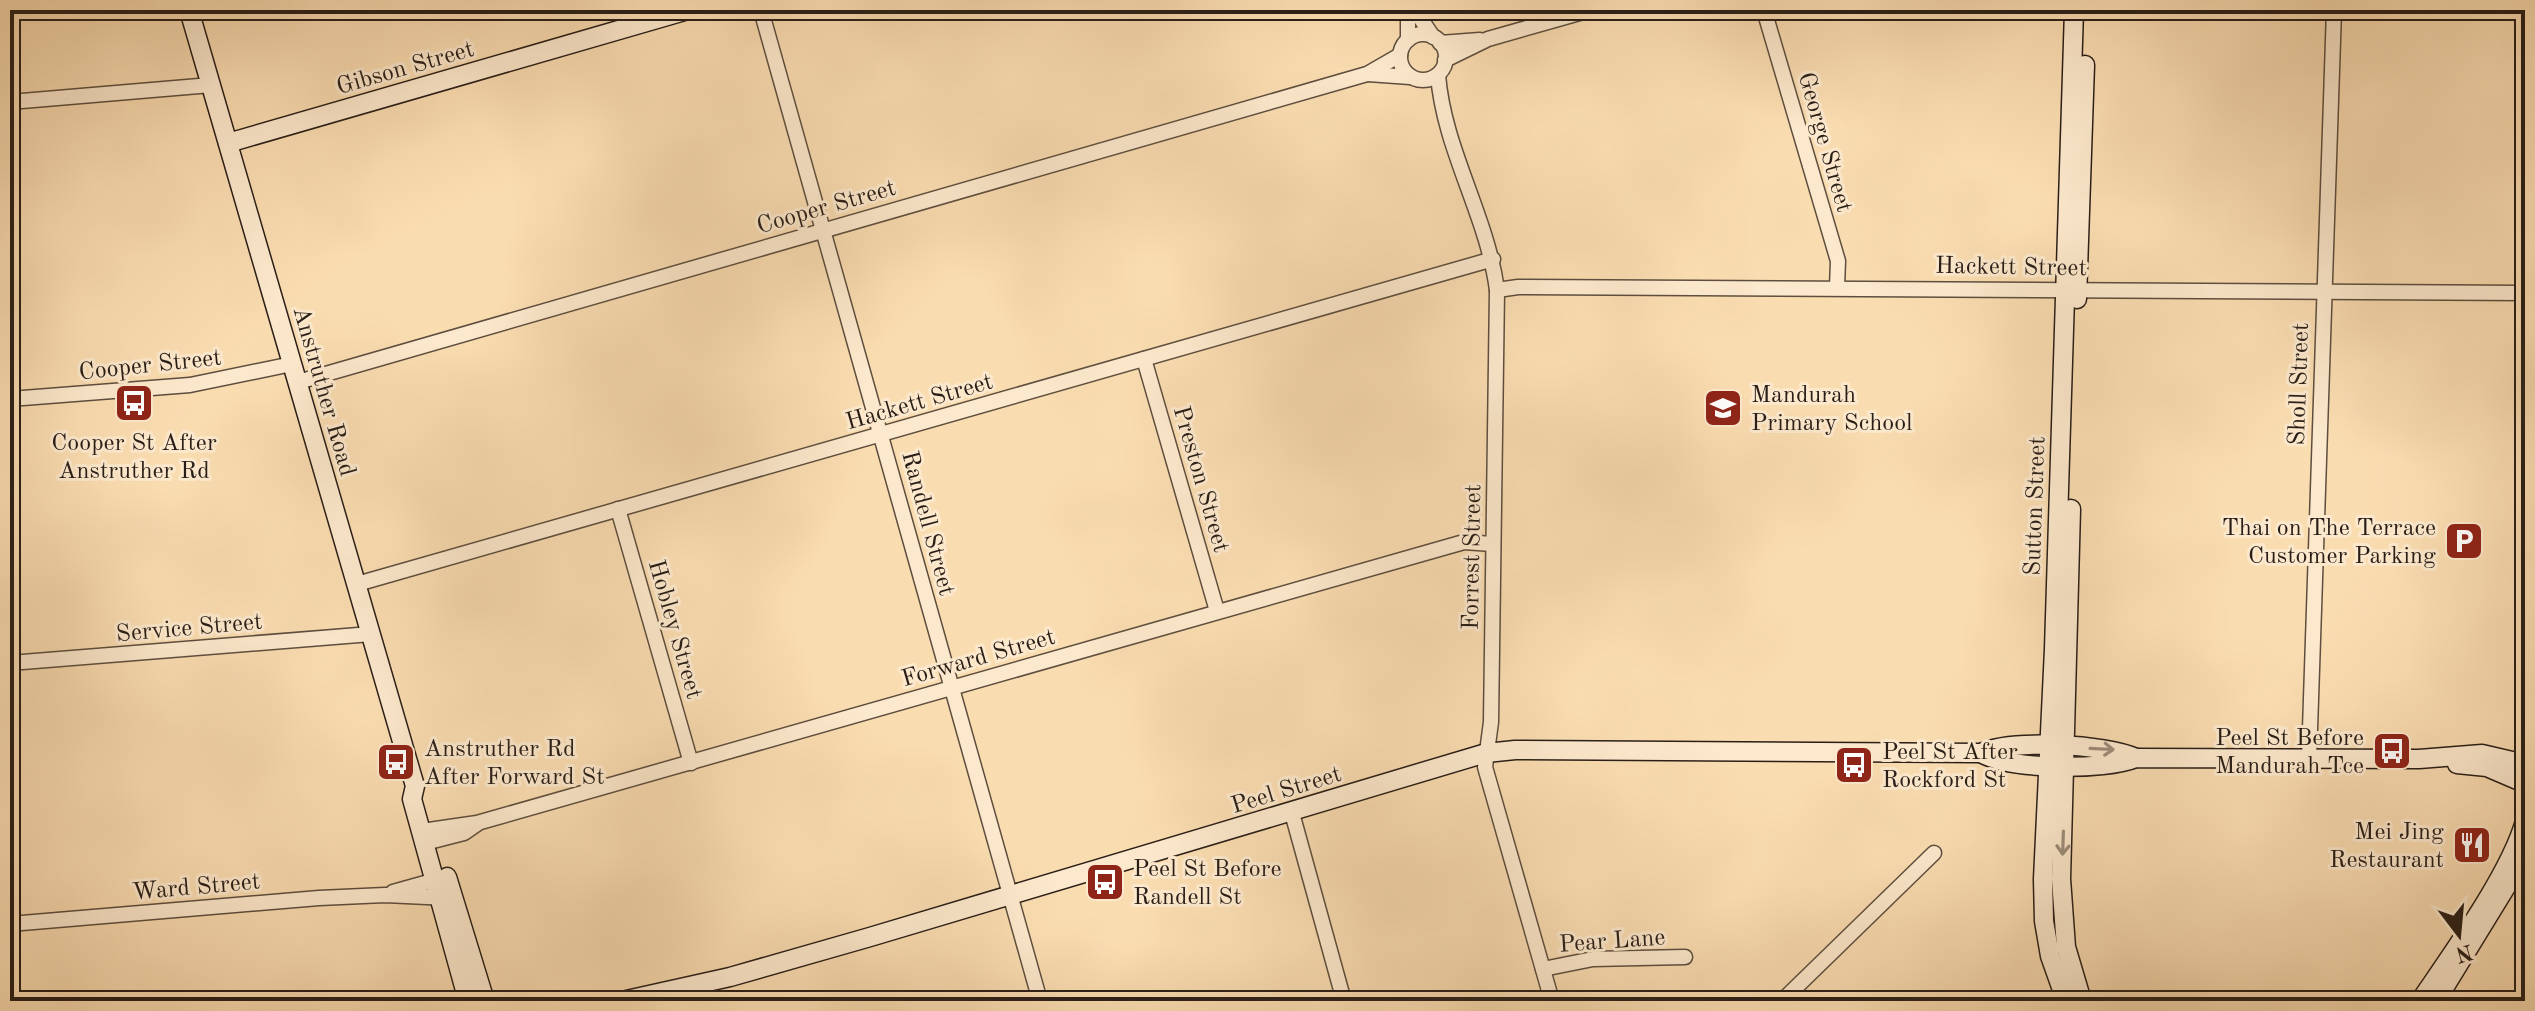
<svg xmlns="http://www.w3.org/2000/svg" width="2535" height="1011" viewBox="0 0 2535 1011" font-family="'Old Standard TT',serif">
<rect width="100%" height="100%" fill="#fadcb1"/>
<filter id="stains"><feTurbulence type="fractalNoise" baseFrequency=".0025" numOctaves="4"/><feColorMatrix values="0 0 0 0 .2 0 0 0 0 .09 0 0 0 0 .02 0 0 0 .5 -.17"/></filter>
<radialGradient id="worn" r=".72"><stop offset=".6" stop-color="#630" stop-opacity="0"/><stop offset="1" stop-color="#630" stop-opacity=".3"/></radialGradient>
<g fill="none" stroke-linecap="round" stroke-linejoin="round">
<defs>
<g id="street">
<path d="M761 10 1040 1001"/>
<path d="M1408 10V40"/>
<path d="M1415 10 1433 37"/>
<path d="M1764 10 1838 261 1837 287"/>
<circle cx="1423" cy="57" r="23"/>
<path d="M1440 43 1480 40"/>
<path d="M1445 60 1488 39 1590 10"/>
<path d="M1368 74 1410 77"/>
<path d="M1438 75C1444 150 1487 215 1497 290L1491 722 1485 767 1552 1001"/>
<path d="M10 102 211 85"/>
<path d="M1497 290 1518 287 2525 293"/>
<path d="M1144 359 1217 611"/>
<path d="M298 382 1367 74 1400 55"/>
<path d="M10 399 190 385 292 364"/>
<path d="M618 509 691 763"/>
<path d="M357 584 1493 259"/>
<path d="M10 663 371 634"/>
<path d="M2309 759 2334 10"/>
<path d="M1292 813 1344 1001"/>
<path d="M422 831 477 823 1464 542 1492 544"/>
<path d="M425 843 464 833 477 824"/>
<path d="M393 892 443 878"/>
<path d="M10 924 319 898 385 895 448 898"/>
<path d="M1543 969 1593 959 1685 957"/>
<path d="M1782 1001 1934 853"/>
</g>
<g id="secondary">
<path d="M189 10 415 786 412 799 468 1001"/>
<path d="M228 143 688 10"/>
<path d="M2077 299 2085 65"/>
<path d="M2071 509 2061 879 2066 947 2082 1001"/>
<path d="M1981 753C2011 770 2104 771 2136 758L2419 759 2482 754 2525 764"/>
<path d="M2457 764 2487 767 2522 782"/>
<path d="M447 877 485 1001"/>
<path d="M622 1001 730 977 870 937 1486 753 1515 750 1981 753C2010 739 2106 744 2136 758"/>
<path d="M2066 1001 2050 956 2044 921 2043 879 2054 649 2074 10"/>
<path d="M2420 1001C2452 954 2510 874 2525 821"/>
<path d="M2436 1001 2525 856"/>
</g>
</defs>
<use href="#street" stroke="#5d4e3e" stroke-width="17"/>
<use href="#secondary" stroke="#291e17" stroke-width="21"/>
<use href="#street" stroke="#fce8cc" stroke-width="14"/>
<use href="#secondary" stroke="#fce8cc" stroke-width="18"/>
</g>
<defs><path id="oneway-shaft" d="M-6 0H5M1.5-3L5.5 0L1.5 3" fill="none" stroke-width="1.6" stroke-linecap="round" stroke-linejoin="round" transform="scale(2)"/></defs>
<g stroke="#9d8d7b">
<use href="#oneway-shaft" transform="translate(2102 749) rotate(3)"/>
<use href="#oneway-shaft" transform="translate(2063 843) rotate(92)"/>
</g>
<defs>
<symbol id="bus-square" viewBox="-11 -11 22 22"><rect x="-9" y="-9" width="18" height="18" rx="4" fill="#8f2418" stroke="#fce8cc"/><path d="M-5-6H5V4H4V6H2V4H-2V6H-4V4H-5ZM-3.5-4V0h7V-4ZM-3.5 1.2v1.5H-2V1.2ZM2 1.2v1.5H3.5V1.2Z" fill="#fff"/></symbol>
<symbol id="school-square" viewBox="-11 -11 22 22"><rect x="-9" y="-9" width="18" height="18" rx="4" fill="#8f2418" stroke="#fce8cc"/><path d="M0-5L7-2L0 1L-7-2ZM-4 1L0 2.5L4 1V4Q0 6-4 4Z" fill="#fff"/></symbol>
<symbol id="parking-square" viewBox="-11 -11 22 22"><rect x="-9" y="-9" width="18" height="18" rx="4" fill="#8f2418" stroke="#fce8cc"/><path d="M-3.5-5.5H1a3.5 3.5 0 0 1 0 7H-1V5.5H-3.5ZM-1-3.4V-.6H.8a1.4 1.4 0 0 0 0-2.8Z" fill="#fff"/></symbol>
<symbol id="restaurant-square" viewBox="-11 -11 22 22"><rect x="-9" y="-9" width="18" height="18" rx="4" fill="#8f2418" stroke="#fce8cc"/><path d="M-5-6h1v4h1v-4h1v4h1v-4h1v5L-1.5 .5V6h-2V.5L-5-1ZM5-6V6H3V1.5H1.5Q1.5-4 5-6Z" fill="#fff"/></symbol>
</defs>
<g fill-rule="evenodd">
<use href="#bus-square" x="112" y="381" width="44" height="44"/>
<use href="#school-square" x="1701" y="386" width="44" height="44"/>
<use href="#parking-square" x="2442" y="519" width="44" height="44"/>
<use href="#bus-square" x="2370" y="729" width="44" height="44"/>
<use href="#bus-square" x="374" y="740" width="44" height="44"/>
<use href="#bus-square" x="1832" y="743" width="44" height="44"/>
<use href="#restaurant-square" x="2450" y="823" width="44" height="44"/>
<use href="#bus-square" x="1083" y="860" width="44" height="44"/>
</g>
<g text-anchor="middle" stroke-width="6" stroke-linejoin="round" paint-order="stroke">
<g font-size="24" fill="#291e17" stroke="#fce8cc">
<text transform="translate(405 67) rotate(-16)" y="8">Gibson Street</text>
<text transform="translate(1826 142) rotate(74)" y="8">George Street</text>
<text transform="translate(826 206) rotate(-16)" y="8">Cooper Street</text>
<text transform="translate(2011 266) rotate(1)" y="8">Hackett Street</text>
<text transform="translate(150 364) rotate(-6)" y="8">Cooper Street</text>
<text transform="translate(2298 384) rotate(-88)" y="8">Sholl Street</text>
<text transform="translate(325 391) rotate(74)" y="8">Anstruther Road</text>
<text transform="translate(919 401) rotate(-16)" y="8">Hackett Street</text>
<text transform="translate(1202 479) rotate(74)" y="8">Preston Street</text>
<text transform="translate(2034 506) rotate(-88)" y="8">Sutton Street</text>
<text transform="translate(929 523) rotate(75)" y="8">Randell Street</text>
<text transform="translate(1471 557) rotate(-89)" y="8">Forrest Street</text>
<text transform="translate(189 627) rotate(-5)" y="8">Service Street</text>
<text transform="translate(676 629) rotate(74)" y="8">Hobley Street</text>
<text transform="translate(978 657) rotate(-16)" y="8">Forward Street</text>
<text transform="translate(1286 789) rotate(-17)" y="8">Peel Street</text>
<text transform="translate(196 886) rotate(-5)" y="8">Ward Street</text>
<text transform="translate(1612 940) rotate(-4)" y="8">Pear Lane</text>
</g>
<g font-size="24" fill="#291e17" stroke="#fce8cc" text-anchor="start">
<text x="1751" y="402">Mandurah<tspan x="1751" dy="28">Primary School</tspan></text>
<text x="134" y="450" text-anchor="middle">Cooper St After<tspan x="134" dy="28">Anstruther Rd</tspan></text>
<text x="2436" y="535" text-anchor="end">Thai on The Terrace<tspan x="2436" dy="28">Customer Parking</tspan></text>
<text x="2364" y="745" text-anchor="end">Peel St Before<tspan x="2364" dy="28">Mandurah Tce</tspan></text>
<text x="424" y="756">Anstruther Rd<tspan x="424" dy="28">After Forward St</tspan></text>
<text x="1882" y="759">Peel St After<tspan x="1882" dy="28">Rockford St</tspan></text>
<text x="2444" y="839" text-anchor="end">Mei Jing<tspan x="2444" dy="28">Restaurant</tspan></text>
<text x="1133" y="876">Peel St Before<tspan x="1133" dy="28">Randell St</tspan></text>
</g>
</g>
<rect width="2535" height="1011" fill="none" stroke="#fadcb1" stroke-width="40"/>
<rect x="12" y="12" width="2511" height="987" fill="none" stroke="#291e17" stroke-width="4"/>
<rect x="20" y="20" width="2495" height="971" fill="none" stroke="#291e17" stroke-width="2"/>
<g transform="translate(2459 935) rotate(164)" stroke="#fce8cc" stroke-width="6" paint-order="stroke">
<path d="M0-6L14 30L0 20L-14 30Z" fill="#291e17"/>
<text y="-12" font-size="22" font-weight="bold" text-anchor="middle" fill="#291e17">N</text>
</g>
<rect width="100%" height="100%" filter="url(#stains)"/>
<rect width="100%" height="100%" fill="url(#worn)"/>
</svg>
